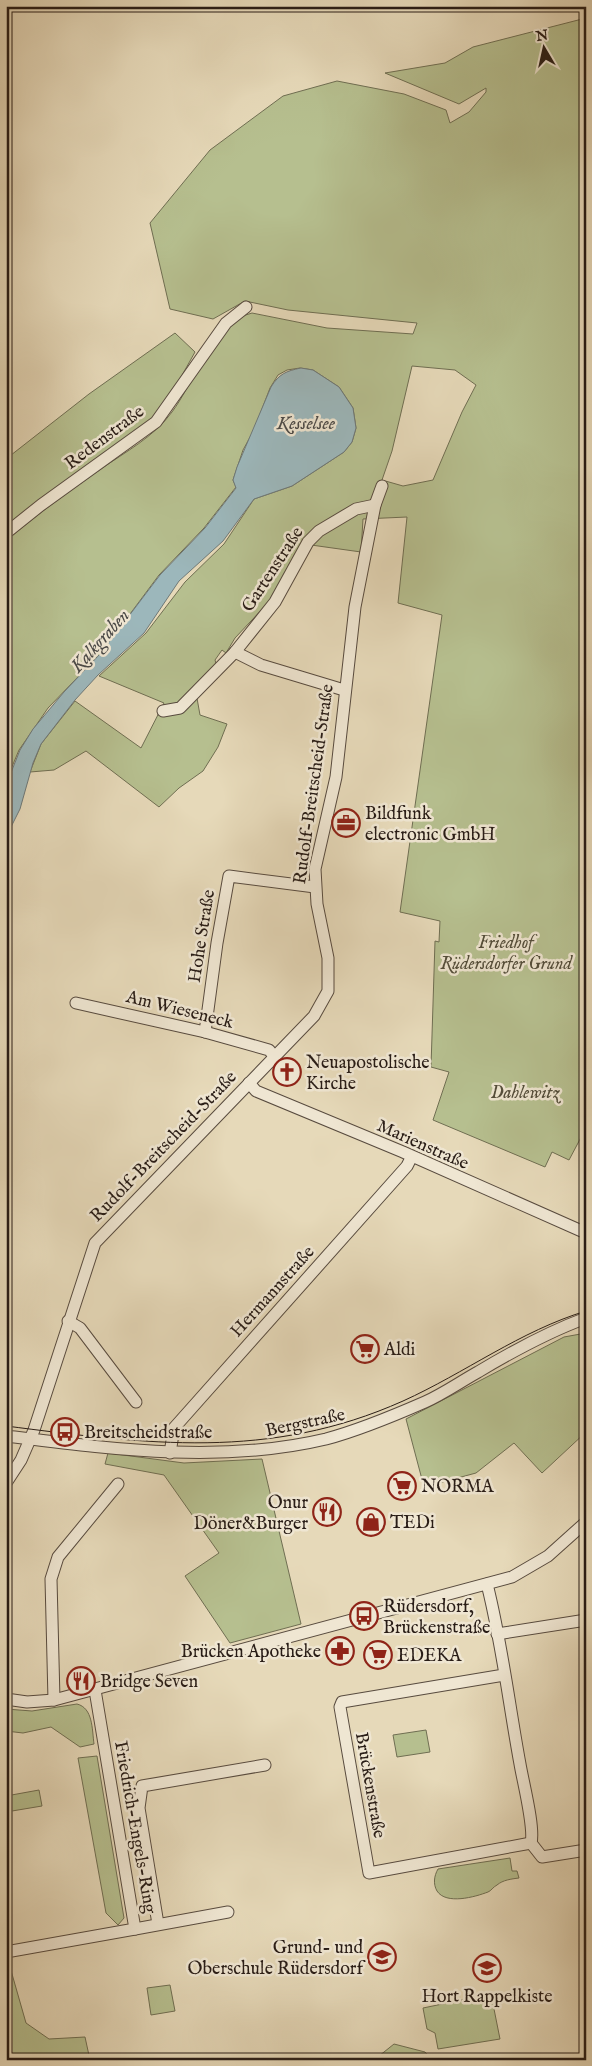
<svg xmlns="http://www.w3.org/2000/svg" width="592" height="2066" viewBox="0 0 592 2066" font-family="'IM FELL English',serif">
<rect width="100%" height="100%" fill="#e6d9b9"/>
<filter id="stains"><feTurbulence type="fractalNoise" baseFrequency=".004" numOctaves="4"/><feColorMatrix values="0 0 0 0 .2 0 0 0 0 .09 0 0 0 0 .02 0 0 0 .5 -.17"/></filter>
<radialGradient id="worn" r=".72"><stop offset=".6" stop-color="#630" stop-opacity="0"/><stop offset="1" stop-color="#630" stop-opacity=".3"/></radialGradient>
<g fill="#b6bf8f" stroke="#6f6e52" fill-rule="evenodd">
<path d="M586 18V1112L582 1120 586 1123V1128L569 1160 552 1152 545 1167 433 1120 449 1072 431 1067 435 941 439 942 440 921 400 912 442 615 398 603 407 517 363 519 361 552 304 544 267 604 235 638 226 653 222 650 215 660 217 667 195 687 200 715 227 724 218 747 203 771 179 788 159 807 86 751 54 770 30 772 41 744 75 701 141 748 164 703 99 676 146 633 185 582 224 544 254 499 292 486 344 452 352 442 356 428 353 408 339 387 313 370 300 368 287 370 278 375 270 388 254 430 243 450 233 480 236 487 204 528 159 575 101 653 48 708 19 750 6 781V541C36 515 68 492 101 469 125 452 154 437 172 412 193 384 216 321 252 313L327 328 413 334 417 323 288 310 245 301 213 319 170 309 150 223 210 150 283 96 337 81 404 94 446 110 450 123 469 112 486 92V88L459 104 385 73 445 63 473 47ZM412 366 455 370 476 385 462 412 433 480 403 486 382 480 392 451Z"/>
<path d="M175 333 195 352 166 404 145 426 6 531V459L89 394Z"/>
<path d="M586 1333V1432L542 1473 514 1443 476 1473 424 1487 406 1419 564 1337Z"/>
<path d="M108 1453 184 1463 262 1459 301 1624 230 1643 185 1576 219 1553 164 1475 105 1464Z"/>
<path d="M77 1704C93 1708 92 1729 94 1744L80 1747 51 1727 23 1733 6 1731V1709L32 1711Z"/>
<path d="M426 1730 430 1752 397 1757 393 1735Z"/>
<path d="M97 1756 124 1918 118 1925 106 1913 78 1758Z"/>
<path d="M39 1790 42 1806 6 1812V1796Z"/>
<path d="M510 1858 512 1871H517L519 1878C511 1879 503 1880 497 1885 493 1887 491 1891 488 1892 475 1897 446 1905 437 1891 433 1884 434 1876 438 1869Z"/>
<path d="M8 1960 26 2023 49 2039 85 2037 90 2060H6Z"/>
<path d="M170 1985 175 2011 151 2015 147 1988Z"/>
<path d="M491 1994 500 2039 438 2049 435 2033 427 2029 423 2008Z"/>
<path d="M394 2044 425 2052 432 2060H374Z"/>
</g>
<path fill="#9cb7bb" stroke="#6e7979" d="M301 368 313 370 339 387 353 408 356 428 352 442 344 452 292 486 254 499 223 541 179 581 144 633 98 675 75 700 41 744 33 763 20 809 11 827 6 849V785L20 750 33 729 64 692 100 654 160 575 205 528 236 488 233 480 237 467 271 387C279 374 286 371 301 368Z"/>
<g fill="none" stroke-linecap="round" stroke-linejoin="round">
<defs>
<g id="minor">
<path d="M6 533 41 505 156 422 226 323 246 307"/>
<path d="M235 652 261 665 344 690"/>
<path d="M163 711 180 708 235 652 275 602 308 542 319 531 356 509 375 505"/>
<path d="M76 1003 205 1032 269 1050 274 1056"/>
<path d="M205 1032 217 943 229 876 315 887"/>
<path d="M249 1083 256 1091 403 1152 586 1233"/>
<path d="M68 1321 80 1328 136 1402"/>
<path d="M6 1436C112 1449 221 1464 326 1439 360 1430 393 1416 425 1402 443 1394 460 1382 478 1372 513 1351 548 1332 586 1318"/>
<path d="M170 1453 174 1428 407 1166 411 1158"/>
<path d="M6 1483 21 1460 34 1430 95 1243 314 1016 328 991V958L317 904 315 869 336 777 355 607 375 505 382 486"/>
<path d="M487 1584C502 1643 509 1705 520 1764 523 1782 535 1828 531 1843L369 1873 340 1707 342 1702 504 1675"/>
<path d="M497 1634 586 1620"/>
<path d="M6 1699 27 1702 54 1700 512 1577 548 1556 586 1522"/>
<path d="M54 1700 51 1579 58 1557 118 1484"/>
<path d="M531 1843 542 1857 586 1850"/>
<path d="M158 1924 139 1808 142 1786 265 1765"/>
<path d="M135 1929 228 1912"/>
<path d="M6 1952 135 1929 95 1690"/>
</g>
</defs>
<use href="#minor" stroke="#584b3f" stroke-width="13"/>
<use href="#minor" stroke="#efe6d2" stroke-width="11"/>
<path stroke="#281c16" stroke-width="1" d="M6 1426C147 1444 269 1461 403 1401 465 1373 520 1331 586 1311"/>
</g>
<defs>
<symbol id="office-ring" viewBox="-11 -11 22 22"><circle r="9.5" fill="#efe6d2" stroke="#8f2418" stroke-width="1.5"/><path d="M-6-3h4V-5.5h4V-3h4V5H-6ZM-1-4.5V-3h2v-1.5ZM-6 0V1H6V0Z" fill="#8f2418"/></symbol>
<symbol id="church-ring" viewBox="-11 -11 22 22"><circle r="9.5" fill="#efe6d2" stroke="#8f2418" stroke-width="1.5"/><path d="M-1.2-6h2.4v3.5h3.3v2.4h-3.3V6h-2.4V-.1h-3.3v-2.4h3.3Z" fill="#8f2418"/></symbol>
<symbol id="supermarket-ring" viewBox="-11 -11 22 22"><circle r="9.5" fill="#efe6d2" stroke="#8f2418" stroke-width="1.5"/><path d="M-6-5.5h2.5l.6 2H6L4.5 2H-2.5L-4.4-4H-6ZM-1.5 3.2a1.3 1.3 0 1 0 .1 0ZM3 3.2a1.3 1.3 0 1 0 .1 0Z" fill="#8f2418"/></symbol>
<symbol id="bus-ring" viewBox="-11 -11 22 22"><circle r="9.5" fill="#efe6d2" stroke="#8f2418" stroke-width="1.5"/><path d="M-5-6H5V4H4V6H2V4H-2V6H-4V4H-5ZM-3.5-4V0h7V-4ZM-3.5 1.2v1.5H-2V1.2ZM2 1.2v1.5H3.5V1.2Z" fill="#8f2418"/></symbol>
<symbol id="restaurant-ring" viewBox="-11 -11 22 22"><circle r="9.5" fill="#efe6d2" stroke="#8f2418" stroke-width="1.5"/><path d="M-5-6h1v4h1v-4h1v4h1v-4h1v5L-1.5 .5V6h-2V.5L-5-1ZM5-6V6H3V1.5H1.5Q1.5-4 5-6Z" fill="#8f2418"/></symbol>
<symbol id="shop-ring" viewBox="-11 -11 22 22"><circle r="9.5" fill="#efe6d2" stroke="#8f2418" stroke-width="1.5"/><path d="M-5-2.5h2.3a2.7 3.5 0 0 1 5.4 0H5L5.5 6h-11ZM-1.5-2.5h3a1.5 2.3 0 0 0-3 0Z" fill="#8f2418"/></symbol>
<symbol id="pharmacy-ring" viewBox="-11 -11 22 22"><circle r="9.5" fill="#efe6d2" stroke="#8f2418" stroke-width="1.5"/><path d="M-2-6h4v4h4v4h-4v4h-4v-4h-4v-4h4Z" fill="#8f2418"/></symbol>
<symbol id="school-ring" viewBox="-11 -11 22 22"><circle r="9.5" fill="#efe6d2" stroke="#8f2418" stroke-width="1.5"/><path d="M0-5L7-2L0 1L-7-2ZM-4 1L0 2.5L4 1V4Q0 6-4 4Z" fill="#8f2418"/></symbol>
</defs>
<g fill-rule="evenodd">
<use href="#office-ring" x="330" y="807" width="32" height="32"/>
<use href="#church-ring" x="271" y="1056" width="32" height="32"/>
<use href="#supermarket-ring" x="349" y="1333" width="32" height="32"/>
<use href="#bus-ring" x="49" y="1416" width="32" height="32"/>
<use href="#supermarket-ring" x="386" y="1470" width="32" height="32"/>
<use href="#restaurant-ring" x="311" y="1496" width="32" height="32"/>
<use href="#shop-ring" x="355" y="1506" width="32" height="32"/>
<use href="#bus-ring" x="348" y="1600" width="32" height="32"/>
<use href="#pharmacy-ring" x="324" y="1635" width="32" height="32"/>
<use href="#supermarket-ring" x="362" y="1639" width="32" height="32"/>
<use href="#restaurant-ring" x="65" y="1665" width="32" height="32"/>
<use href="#school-ring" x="366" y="1941" width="32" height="32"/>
<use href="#school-ring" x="471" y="1952" width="32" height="32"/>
</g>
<g text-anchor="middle" stroke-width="5" stroke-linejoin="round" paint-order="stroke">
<g font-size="18" fill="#281c16" stroke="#efe6d2">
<text transform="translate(104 437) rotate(-37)" y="6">Redenstraße</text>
<text transform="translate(272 569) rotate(-57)" y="6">Gartenstraße</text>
<text transform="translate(313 784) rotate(-82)" y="6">Rudolf-Breitscheid-Straße</text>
<text transform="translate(201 936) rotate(-81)" y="6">Hohe Straße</text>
<text transform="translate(180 1009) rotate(14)" y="6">Am Wieseneck</text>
<text transform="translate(423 1144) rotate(24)" y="6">Marienstraße</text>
<text transform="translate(163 1146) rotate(-46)" y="6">Rudolf-Breitscheid-Straße</text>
<text transform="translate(272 1291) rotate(-48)" y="6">Hermannstraße</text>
<text transform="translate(305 1422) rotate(-12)" y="6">Bergstraße</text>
<text transform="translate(371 1785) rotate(80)" y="6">Brückenstraße</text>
<text transform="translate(136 1827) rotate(80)" y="6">Friedrich-Engels-Ring</text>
</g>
<g font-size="18" fill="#281c16" stroke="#efe6d2" text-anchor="start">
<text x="365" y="819">Bildfunk<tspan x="365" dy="21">electronic GmbH</tspan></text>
<text x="306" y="1068">Neuapostolische<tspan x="306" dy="21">Kirche</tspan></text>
<text x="384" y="1355">Aldi</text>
<text x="84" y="1438">Breitscheidstraße</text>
<text x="421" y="1492">NORMA</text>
<text x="308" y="1508" text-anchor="end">Onur<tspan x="308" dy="21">Döner&amp;Burger</tspan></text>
<text x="390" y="1528">TEDi</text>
<text x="383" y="1612">Rüdersdorf,<tspan x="383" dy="21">Brückenstraße</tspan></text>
<text x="321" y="1657" text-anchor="end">Brücken Apotheke</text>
<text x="397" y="1661">EDEKA</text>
<text x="100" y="1687">Bridge Seven</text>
<text x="363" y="1953" text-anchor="end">Grund- und<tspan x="363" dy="21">Oberschule Rüdersdorf</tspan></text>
<text x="487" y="2002" text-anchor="middle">Hort Rappelkiste</text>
</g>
<g font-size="18" font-style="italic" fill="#534d3a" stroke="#efe6d2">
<text x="506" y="948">Friedhof<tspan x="506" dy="21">Rüdersdorfer Grund</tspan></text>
<text x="525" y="1098">Dahlewitz</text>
</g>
<g font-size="19" font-style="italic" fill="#4b4a48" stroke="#efe6d2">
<text x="306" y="429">Kesselsee</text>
<text transform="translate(99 640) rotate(-48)" y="7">Kalkgraben</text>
</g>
</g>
<rect width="592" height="2066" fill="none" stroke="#e6d9b9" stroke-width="25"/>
<rect x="8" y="8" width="577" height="2051" fill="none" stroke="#281c16" stroke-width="2.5"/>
<rect x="12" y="12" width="567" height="2041" fill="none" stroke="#281c16"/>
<g transform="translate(544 48) rotate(351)" stroke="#efe6d2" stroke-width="4" paint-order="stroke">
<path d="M0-4L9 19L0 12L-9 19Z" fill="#281c16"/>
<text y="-8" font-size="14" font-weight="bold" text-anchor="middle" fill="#281c16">N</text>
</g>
<rect width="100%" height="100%" filter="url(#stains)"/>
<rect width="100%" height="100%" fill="url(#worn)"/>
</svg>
